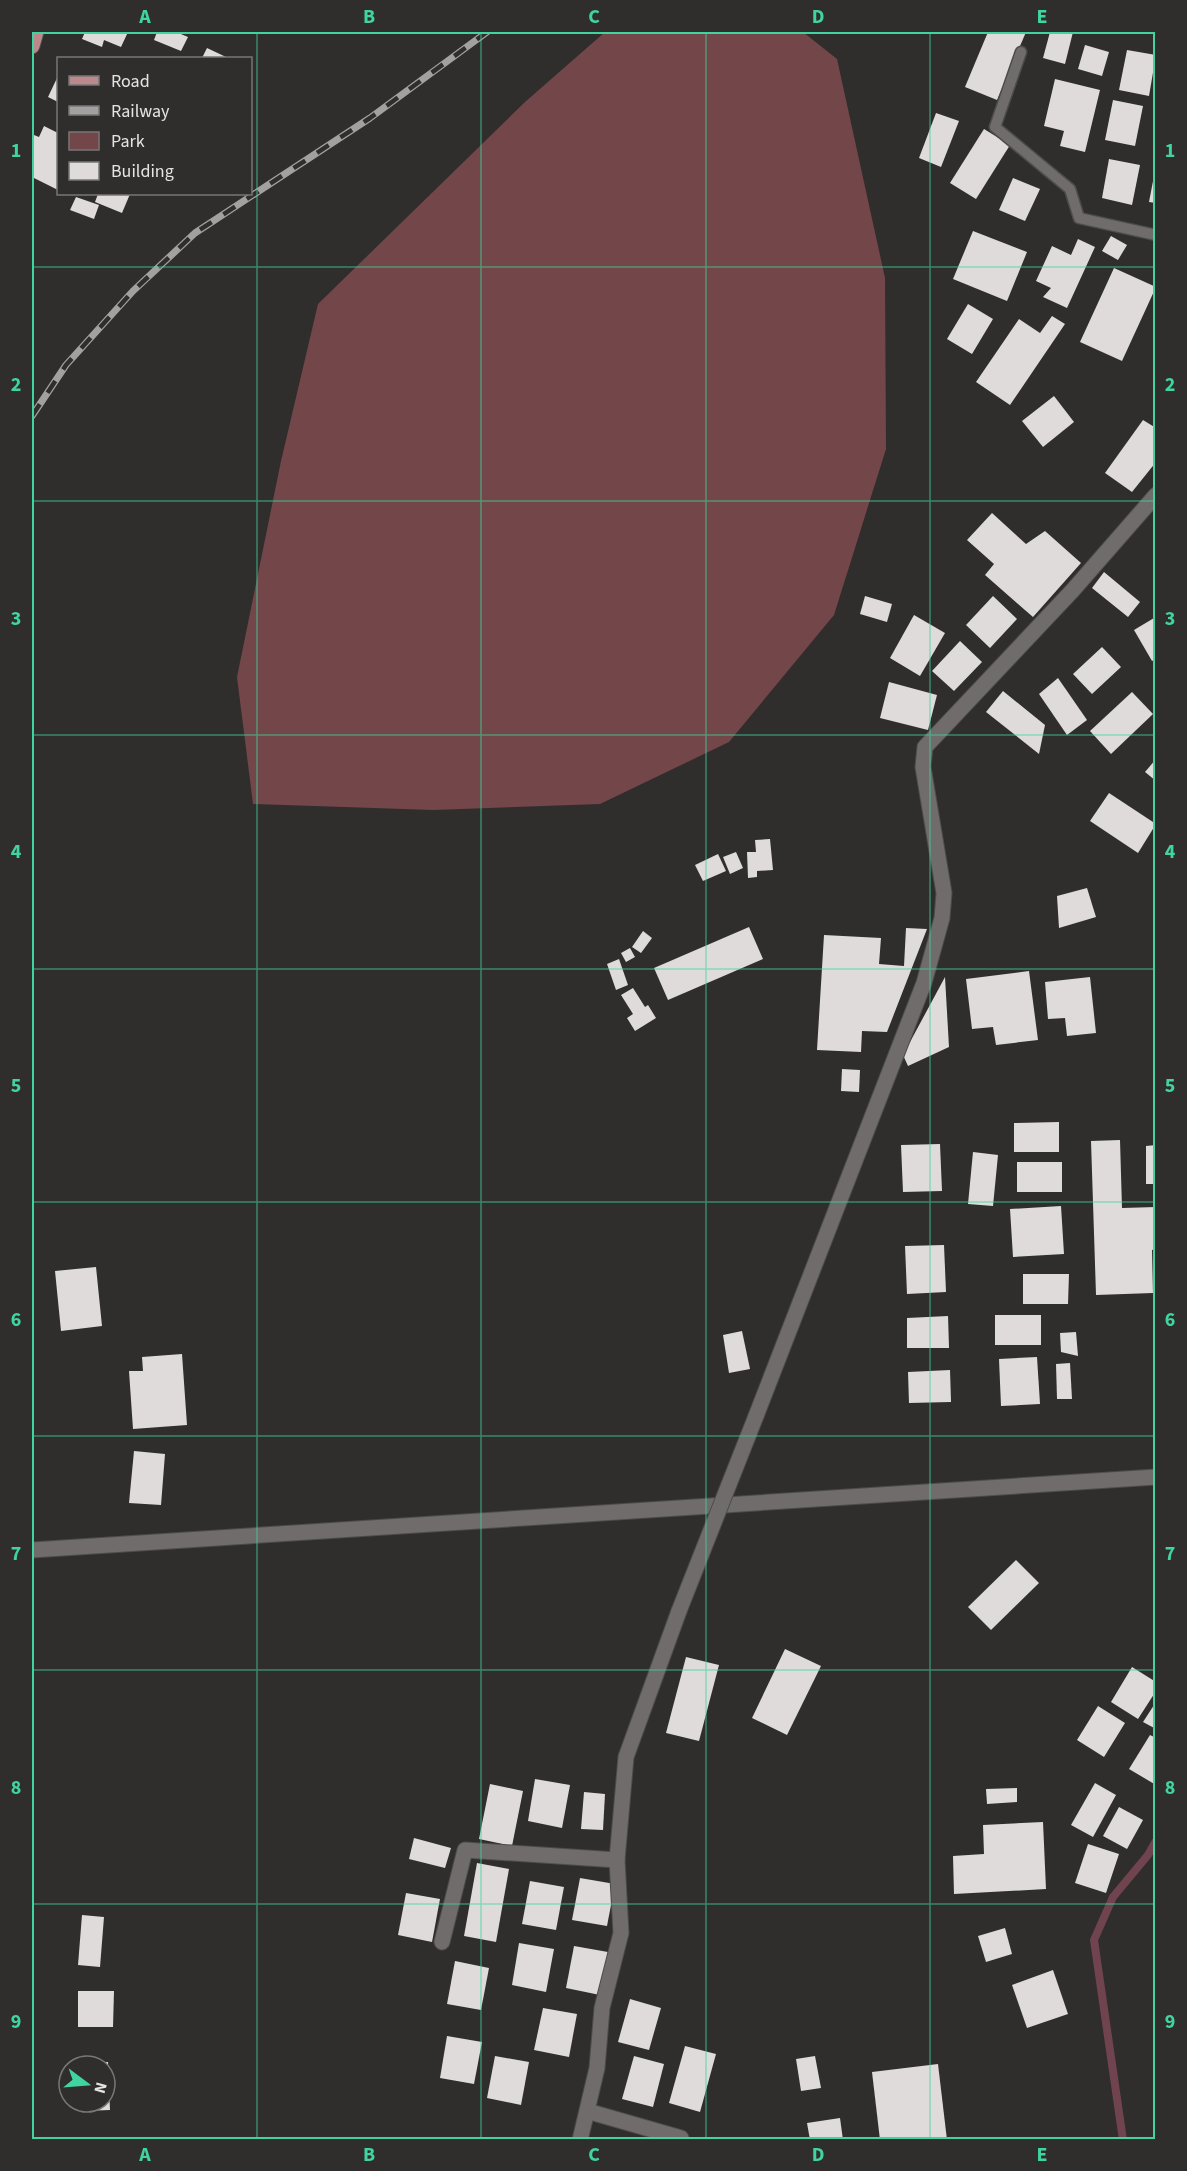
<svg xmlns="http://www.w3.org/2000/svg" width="1187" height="2171" viewBox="0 0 1187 2171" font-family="'Source Sans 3',sans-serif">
<rect width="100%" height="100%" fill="#302d2d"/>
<path fill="#734649" d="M605 32H803L837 59 885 278 886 449 834 615 729 742 600 804 433 810 253 804 237 677 281 461 318 304 525 102Z"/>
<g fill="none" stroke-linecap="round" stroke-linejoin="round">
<path stroke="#70444e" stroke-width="8" d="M1123 2140 1094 1940 1113 1897 1148 1855 1156 1841"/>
</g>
<g fill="#dfdbdb">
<path d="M85 32H128L121 47 104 40 102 47 82 39Z"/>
<path d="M157 32H176L188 37 181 51 154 40Z"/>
<path d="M988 32H1026L997 100 965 87Z"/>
<path d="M1050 32H1073L1065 64 1043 58Z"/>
<path d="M1085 45 1109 52 1102 76 1078 69Z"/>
<path d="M207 48 226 57 225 58H202Z"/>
<path d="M1127 50 1156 55 1149 96 1119 90Z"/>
<path d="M58 76V102L48 97Z"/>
<path d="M1055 79 1100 90 1085 152 1060 146 1064 131 1044 126Z"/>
<path d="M1113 100 1143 106 1135 146 1105 140Z"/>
<path d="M936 113 959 121 941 167 919 158Z"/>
<path d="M44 126 58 133V190L32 177V141L34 135 39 137Z"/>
<path d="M984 129 1010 145 976 199 950 183Z"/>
<path d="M1109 159 1140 165 1132 205 1102 198Z"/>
<path d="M1154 176H1156V203L1149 202Z"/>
<path d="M1013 178 1040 189 1025 221 999 210Z"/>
<path d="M98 194H130L122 213 95 202Z"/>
<path d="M76 197 99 205 94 219 70 210Z"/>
<path d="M973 231 1027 252 1007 301 953 279Z"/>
<path d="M1111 236 1127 245 1118 260 1102 251Z"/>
<path d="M1078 239 1095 247 1067 308 1043 297 1051 288 1036 281 1052 246 1071 255Z"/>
<path d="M1114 268 1156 287 1122 361 1080 342Z"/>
<path d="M968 304 993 319 972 354 947 339Z"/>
<path d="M1052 316 1065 324 1010 405 976 382 1019 319 1040 333Z"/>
<path d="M1054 396 1074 422 1043 447 1022 421Z"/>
<path d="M1143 420 1156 428V462L1132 492 1105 473Z"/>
<path d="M992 513 1026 544 1045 531 1081 563 1033 617 985 575 994 564 967 540Z"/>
<path d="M1104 572 1140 602 1128 617 1092 588Z"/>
<path d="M865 596 892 604 887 622 860 614Z"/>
<path d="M993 596 1017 619 990 648 966 625Z"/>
<path d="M914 615 945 633 920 676 890 658Z"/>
<path d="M1154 618 1156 659 1152 661 1134 630Z"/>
<path d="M960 641 982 662 954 691 932 671Z"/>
<path d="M1102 647 1121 667 1092 694 1073 674Z"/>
<path d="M1058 678 1087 720 1067 735 1039 694Z"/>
<path d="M889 682 937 695 928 730 880 718Z"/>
<path d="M1003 691 1045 725 1039 754 986 712Z"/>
<path d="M1132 692 1153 714 1111 754 1090 731Z"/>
<path d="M1156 759V781L1145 772Z"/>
<path d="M1109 793 1156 824 1138 853 1090 821Z"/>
<path d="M770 839 773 870 757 871V877L748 878 747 852H756L755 840Z"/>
<path d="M736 852 743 868 730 874 723 857Z"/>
<path d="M718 854 726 871 703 881 695 865Z"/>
<path d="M1087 888 1096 917 1059 928 1057 896Z"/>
<path d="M749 927 763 959 668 1000 654 968Z"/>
<path d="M906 928 927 929 887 1032 862 1031 861 1052 817 1050 824 935 881 938 879 964 904 966Z"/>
<path d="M643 931 652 938 641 953 632 947Z"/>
<path d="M630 948 635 957 626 962 621 953Z"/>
<path d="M619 959 628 985 616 990 607 964Z"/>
<path d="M1029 971 1038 1040 996 1045 993 1027 972 1029 966 979Z"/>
<path d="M945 977 949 1047 908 1066 903 1055Z"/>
<path d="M1090 977 1096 1033 1067 1036 1065 1018 1048 1019 1045 982Z"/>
<path d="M633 988 645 1007 648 1005 656 1018 635 1031 627 1018 633 1014 621 995Z"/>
<path d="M842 1069 860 1070 859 1092 841 1091Z"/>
<path d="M1059 1122V1152H1014V1123Z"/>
<path d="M1120 1140 1122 1208 1156 1207V1249L1152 1250 1153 1293 1096 1295 1091 1141Z"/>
<path d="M940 1144 942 1191 903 1192 901 1145Z"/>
<path d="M1156 1145V1184H1146V1146Z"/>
<path d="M973 1152 998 1155 993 1206 968 1204Z"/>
<rect x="1017" y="1162" width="45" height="30"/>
<path d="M1061 1206 1064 1254 1013 1257 1010 1209Z"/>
<path d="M944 1245 946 1292 907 1294 905 1246Z"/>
<path d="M96 1267 102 1326 61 1331 55 1271Z"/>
<path d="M1023 1274H1069L1068 1304H1023Z"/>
<rect x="995" y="1315" width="46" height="30"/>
<path d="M948 1316 949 1348H907V1318Z"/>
<path d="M742 1331 750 1369 729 1373 723 1335Z"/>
<path d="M1076 1332 1078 1356 1061 1352 1060 1333Z"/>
<path d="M182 1354 187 1425 133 1429 129 1371H143L142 1357Z"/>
<path d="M1037 1357 1040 1404 1001 1406 999 1359Z"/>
<path d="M1070 1363 1072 1399H1057L1056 1364Z"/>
<path d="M950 1370 951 1402 909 1403 908 1372Z"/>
<path d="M134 1451 165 1454 161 1505 129 1503Z"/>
<path d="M1016 1560 1039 1583 991 1630 968 1607Z"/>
<path d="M785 1649 821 1666 787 1735 752 1718Z"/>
<path d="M686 1657 719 1665 699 1741 666 1733Z"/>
<path d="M1132 1667 1156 1682V1691L1138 1719 1111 1702Z"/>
<path d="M1156 1702V1729L1143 1722Z"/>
<path d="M1098 1706 1125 1723 1104 1757 1077 1740Z"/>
<path d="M1150 1735 1156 1738V1785L1129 1769Z"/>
<path d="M535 1779 570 1785 562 1828 528 1821Z"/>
<path d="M1095 1783 1116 1795 1093 1837 1071 1825Z"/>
<path d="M490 1784 523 1791 512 1846 479 1839Z"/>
<path d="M1017 1788V1802L987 1804 986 1789Z"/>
<path d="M584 1792 605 1794 603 1830 581 1829Z"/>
<path d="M1119 1807 1143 1820 1127 1849 1103 1836Z"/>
<path d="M1043 1822 1046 1889 954 1894 953 1856 984 1854 983 1825Z"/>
<path d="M414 1838 451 1848 445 1868 409 1859Z"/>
<path d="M1088 1844 1119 1854 1106 1893 1075 1883Z"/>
<path d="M477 1863 509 1869 496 1942 464 1936Z"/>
<path d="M580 1878 615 1884 607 1926 572 1920Z"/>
<path d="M530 1881 564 1887 556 1930 522 1924Z"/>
<path d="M406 1893 440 1899 432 1942 398 1935Z"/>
<path d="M82 1915 104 1917 100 1967 78 1965Z"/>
<path d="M1005 1928 1012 1954 986 1962 978 1936Z"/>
<path d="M519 1943 554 1949 546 1992 512 1985Z"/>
<path d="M574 1946 608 1952 600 1995 566 1988Z"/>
<path d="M455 1961 489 1968 481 2010 447 2004Z"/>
<path d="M1053 1970 1068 2014 1027 2028 1012 1985Z"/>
<path d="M78 1991H114L113 2027H78Z"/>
<path d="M630 1999 661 2008 649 2050 618 2042Z"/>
<path d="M543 2008 577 2014 569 2057 534 2050Z"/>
<path d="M447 2036 482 2042 474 2084 440 2078Z"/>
<path d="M685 2046 716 2054 700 2112 669 2103Z"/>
<path d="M495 2056 529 2062 521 2105 487 2098Z"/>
<path d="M634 2056 664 2064 653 2107 622 2099Z"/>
<path d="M815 2056 821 2088 801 2091 796 2059Z"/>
<path d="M108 2062 110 2110 82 2111 81 2102H105V2066H79L78 2064Z"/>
<path d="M938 2064 947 2140H880L872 2072Z"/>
<path d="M840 2118 843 2140H810L807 2123Z"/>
</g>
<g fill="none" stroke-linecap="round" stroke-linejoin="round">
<defs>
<path id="service" d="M1021 52 995 127 1070 189 1079 218 1156 235"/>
<g id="minor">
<path d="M756 1416 924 983 942 918 944 893 923 767 925 747 1073 590 1156 495"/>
<path d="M442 1942 465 1850 617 1860"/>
<path d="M587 2111 681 2138"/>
<path d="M580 2140 597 2068 602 2008 621 1933 617 1860 626 1757 679 1611"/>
</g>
<path id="tertiary" d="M32 1550 1156 1477"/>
<path id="primary" d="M32 46 36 32"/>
</defs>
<use href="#service" stroke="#4d4c4c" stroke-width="13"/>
<use href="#minor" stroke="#4d4c4c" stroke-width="17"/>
<use href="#tertiary" stroke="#4d4c4c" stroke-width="17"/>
<use href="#primary" stroke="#4d4c4c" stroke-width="17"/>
<use href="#service" stroke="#706c6c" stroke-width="10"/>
<use href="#minor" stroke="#706c6c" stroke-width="15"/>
<use href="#tertiary" stroke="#706c6c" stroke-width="15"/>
<use href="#primary" stroke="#bb898c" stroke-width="15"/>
<defs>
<path id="rail" d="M32 416 66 365 133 291 195 233 370 118 487 32"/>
</defs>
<use href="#rail" stroke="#a2a0a0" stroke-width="7"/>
<use href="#rail" stroke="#302d2d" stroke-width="4.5" stroke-dasharray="14" stroke-linecap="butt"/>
<defs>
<path id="minor-bridge" d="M679 1611 756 1416"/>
</defs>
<use href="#minor-bridge" stroke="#4d4c4c" stroke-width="17" stroke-linecap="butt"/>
<use href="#minor-bridge" stroke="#706c6c" stroke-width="15"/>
</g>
<path fill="none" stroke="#40d4a1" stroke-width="1.5" stroke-opacity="0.55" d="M257 32V2140M481 32V2140M706 32V2140M930 32V2140M32 267H1156M32 501H1156M32 735H1156M32 969H1156M32 1202H1156M32 1436H1156M32 1670H1156M32 1904H1156"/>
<rect width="1187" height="2171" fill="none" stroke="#302d2d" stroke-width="66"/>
<rect x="57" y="57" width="195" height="138" fill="#302d2d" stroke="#787676" stroke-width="1.5"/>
<rect x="69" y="76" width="30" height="9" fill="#bb898c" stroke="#787676" stroke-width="1.5"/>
<text x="111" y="87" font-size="18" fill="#e5e4e4">Road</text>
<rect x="69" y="106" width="30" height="9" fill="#a2a0a0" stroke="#787676" stroke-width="1.5"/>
<text x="111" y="117" font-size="18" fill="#e5e4e4">Railway</text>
<rect x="69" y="132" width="30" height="18" fill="#734649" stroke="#787676" stroke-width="1.5"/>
<text x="111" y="147" font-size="18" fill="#e5e4e4">Park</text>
<rect x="69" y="162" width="30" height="18" fill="#dfdbdb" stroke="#787676" stroke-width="1.5"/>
<text x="111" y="177" font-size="18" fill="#e5e4e4">Building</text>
<g transform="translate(87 2084) rotate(106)"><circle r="28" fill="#302d2d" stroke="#787676" stroke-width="1.5"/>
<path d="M0-4.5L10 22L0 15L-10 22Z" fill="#40d4a1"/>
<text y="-9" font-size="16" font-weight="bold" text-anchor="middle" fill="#e5e4e4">N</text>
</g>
<rect x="33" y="33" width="1121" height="2105" fill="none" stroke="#40d4a1" stroke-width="2"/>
<g font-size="20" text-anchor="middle" font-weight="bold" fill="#40d4a1">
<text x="145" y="23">A</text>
<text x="369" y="23">B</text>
<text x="594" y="23">C</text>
<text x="818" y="23">D</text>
<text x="1042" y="23">E</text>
<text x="16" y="157">1</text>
<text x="1170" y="157">1</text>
<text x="16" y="391">2</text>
<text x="1170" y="391">2</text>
<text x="16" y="625">3</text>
<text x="1170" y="625">3</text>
<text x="16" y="858">4</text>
<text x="1170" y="858">4</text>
<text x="16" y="1092">5</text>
<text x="1170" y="1092">5</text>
<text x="16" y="1326">6</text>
<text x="1170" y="1326">6</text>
<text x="16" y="1560">7</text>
<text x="1170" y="1560">7</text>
<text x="16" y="1794">8</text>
<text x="1170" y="1794">8</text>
<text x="16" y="2028">9</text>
<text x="1170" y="2028">9</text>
<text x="145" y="2161">A</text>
<text x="369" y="2161">B</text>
<text x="594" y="2161">C</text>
<text x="818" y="2161">D</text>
<text x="1042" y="2161">E</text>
</g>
</svg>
